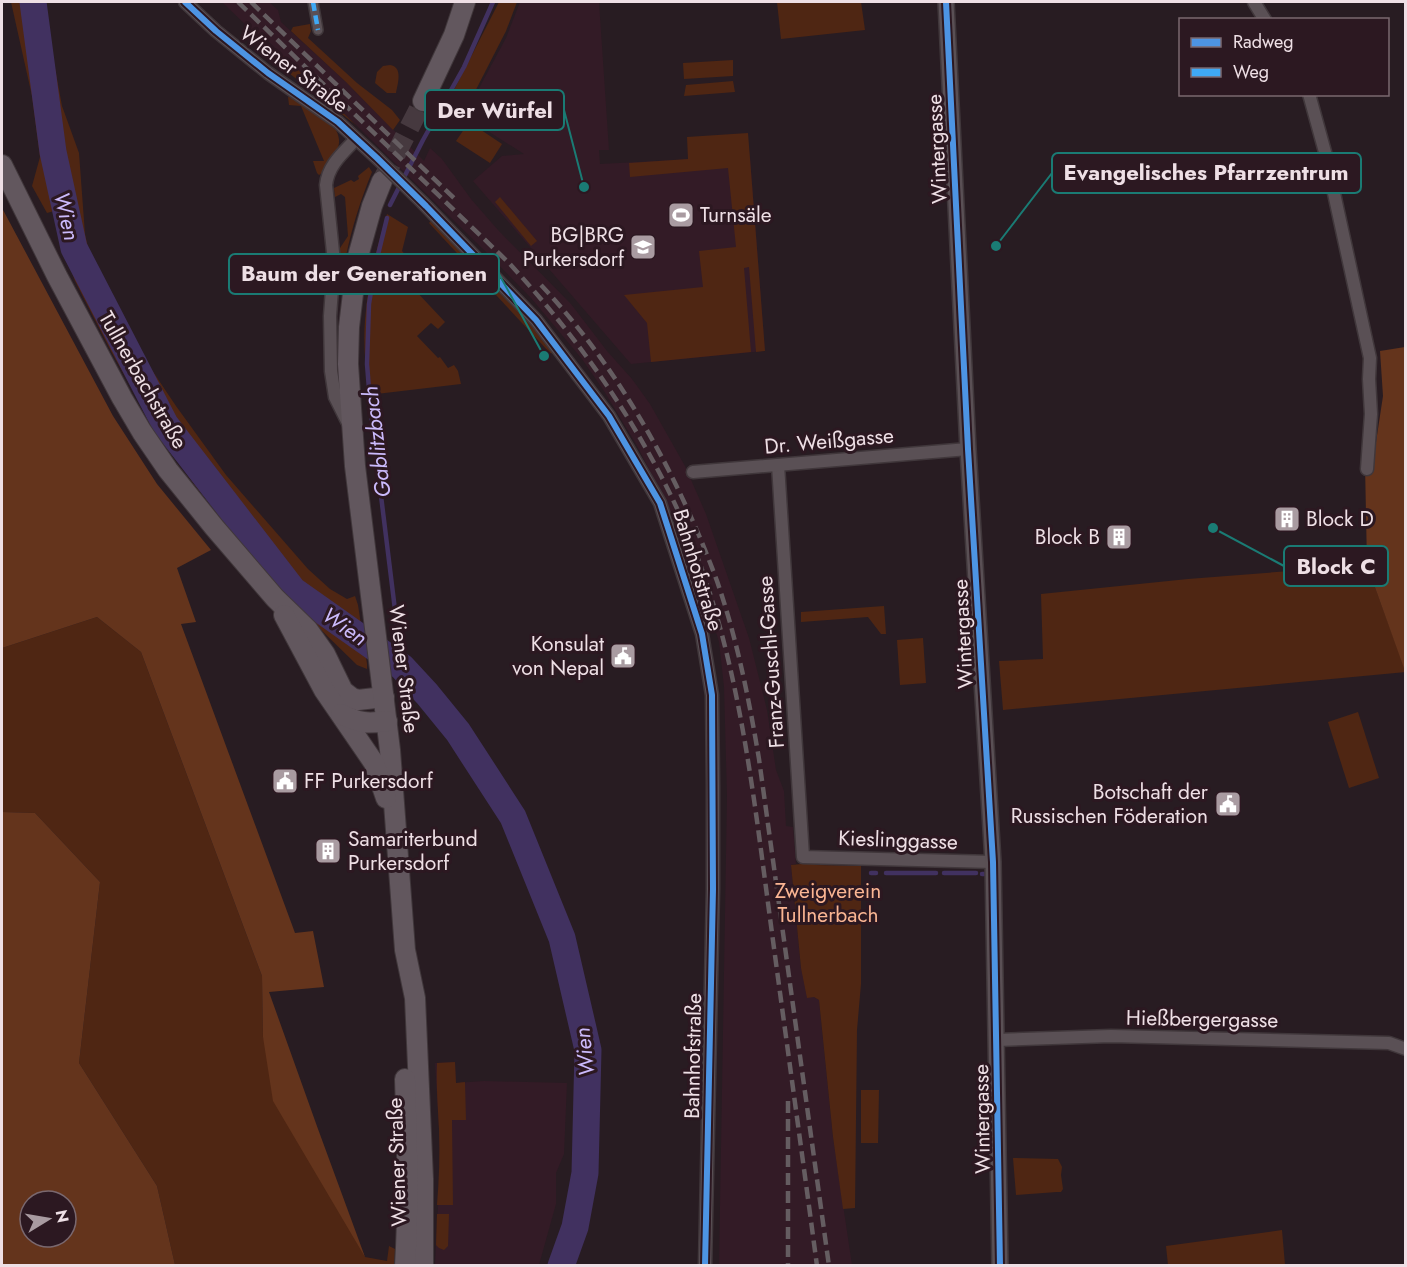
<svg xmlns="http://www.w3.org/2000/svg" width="1407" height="1267" viewBox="0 0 1407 1267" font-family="Jost,sans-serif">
<rect width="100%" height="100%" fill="#281c22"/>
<g fill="#331b26">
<path d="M222 2H269L278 10 281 22 346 82 424 161 430 148 442 159 471 199 498 230 571 304 607 351 632 379 650 404 685 466 706 514 749 638 767 710 776 770 784 791 786 826 793 827 796 864 791 865 801 968 814 997 819 1000 833 1137 852 1265H719L727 796 724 687 719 642 704 594 682 535 666 502 636 444 604 391 582 359 531 298 485 251 356 125 299 72 261 34 257 36Z"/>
<path d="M520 2H599L609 150H599L600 164 750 156 765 351 631 364 473 181 502 156 524 154 464 116 506 38Z"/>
<path d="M455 1062 456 1083 484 1081 567 1083 564 1154 556 1173V1204L539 1265H435L440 1169 439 1129 435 1063Z"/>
</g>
<g fill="#4f2613">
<path d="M11 2 43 3 62 106 79 153 85 234 90 256 125 330 176 406 226 475 308 569 330 589 347 599 355 596 358 605 367 664V669L357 665 316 625 315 614 289 593 198 489 159 436 112 353 75 281 63 246 54 211 47 213 32 186 40 157 32 96Z"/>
<path d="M499 2H517L506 31 463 115 454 127 437 123Z"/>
<path d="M777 2H861L865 30 781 39Z"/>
<path d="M310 24 311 31 308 38 357 83 392 110 400 120 393 130 346 82 291 31 293 27Z"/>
<path d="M276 49 356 125 272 60 273 53Z"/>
<path d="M733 60V76L684 79 683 63Z"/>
<path d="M390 65C403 67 398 83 396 93H387L375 83 377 72 383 66Z"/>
<path d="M733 81 735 92 684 96 686 85Z"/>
<path d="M288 97 296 98 336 130C346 150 329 156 322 173L319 175 317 173 313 161H324L301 106 289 105Z"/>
<path d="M469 122 502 144 490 163 456 141Z"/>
<path d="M748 133 765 351 756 352 749 267 744 268 751 352 651 362 647 323 624 295 703 287 699 251 736 247 728 168 630 177 629 163 688 159 687 137Z"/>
<path d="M369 167 372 172C356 211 345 251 340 293V248L348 236 345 197 341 194 335 197 334 188 351 180 354 182 359 179 358 176Z"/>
<path d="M500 197 537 241 531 246 495 202Z"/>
<path d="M387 214 408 227 402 251 409 259 397 271 445 322 438 329 431 323 417 336 438 358 440 357 448 368 454 365 458 371 461 384 368 395C366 370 363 345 365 320 368 283 376 249 387 214Z"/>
<path d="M432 220 524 316 556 354 550 353 429 223Z"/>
<path d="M1367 565 1406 672 1003 710 999 661 1043 659 1041 594 1188 579Z"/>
<path d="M884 606 886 634H881L868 617 801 622V612Z"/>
<path d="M97 617 141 652 262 976 263 1037 365 1257 387 1261 389 1246 395 1249 394 1265H175L157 1186 79 1063 100 882 35 813 2 812V648Z"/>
<path d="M923 638 926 683 900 685 897 640Z"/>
<path d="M1358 712 1379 778 1349 788 1328 722Z"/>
<path d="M812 863 817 865 861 866V984L857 1030 855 1208 843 1209 833 1137 819 1000 814 997 807 998 801 968 791 865Z"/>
<path d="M455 1062 456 1083 465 1082 466 1120H452L453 1205H437C439 1180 440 1155 439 1130 438 1107 436 1086 437 1063Z"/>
<path d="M861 1090H879L878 1143H861Z"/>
<path d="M1013 1158 1058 1159 1062 1167 1061 1175 1063 1189 1061 1192H1057L1016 1195Z"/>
<path d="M437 1214H449L448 1246 444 1250 439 1248 436 1245Z"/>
<path d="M1282 1230 1285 1265H1168L1166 1246Z"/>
</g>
<g fill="#64341c" fill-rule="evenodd">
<path d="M2 208 113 416 157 484 211 550 177 568 196 622 181 624 295 933 313 931 324 987 269 992 318 1129 365 1257 273 1101 263 1037 262 976 141 652 97 617 2 648Z"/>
<path d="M1405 347V671L1367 565 1365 464 1371 475 1383 396 1380 351Z"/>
<path d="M2 812 35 813 100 882 79 1063 157 1186 175 1265H2ZM30 1201H66V1237H30Z"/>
</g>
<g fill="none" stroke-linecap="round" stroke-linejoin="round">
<g stroke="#413160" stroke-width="4.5">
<path d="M390 205 423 140 464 67 493 2"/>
<path d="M387 218 375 267 369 304 367 364 371 414 402 667"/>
<path d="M871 873H876"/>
<path d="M886 873H936"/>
<path d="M944 873H976"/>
<path d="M982 874H984"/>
</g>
<path stroke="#413160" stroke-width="27" d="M33 2 53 152 74 248 165 424 293 590 402 667 427 694 458 732 513 817 562 938 588 1050 585 1173 575 1227 561 1266"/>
<path stroke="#46393f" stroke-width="20" stroke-dasharray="20 10" stroke-linecap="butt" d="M382 181 423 101"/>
<defs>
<path id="pedestrian" d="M313 2 318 30"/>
<g id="minor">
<path d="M185 2 216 31 268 73 338 122 377 158"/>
<path d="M1254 2 1265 20"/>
<path d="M1309 94 1325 152 1370 358 1369 379 1371 414 1367 469"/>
<path d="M423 203 536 320 609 416 660 503 702 634 712 695 713 785V889L705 1266"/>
<path d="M348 423 335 397 331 371 330 316 334 262 326 185C328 165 343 153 356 139"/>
<path d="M778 465 803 857 993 862"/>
<path d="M693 472 968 449"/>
<path d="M997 1040 1111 1036 1389 1043 1406 1049"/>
</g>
<path id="tertiary" d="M946 2 968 449 993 862 1000 1266"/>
<g id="primary">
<path d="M423 101 454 35 465 2"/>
<path d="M2 165 57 276 122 398 142 432 168 470 214 527 275 598 308 630 325 654 343 691 352 698 358 700 384 697"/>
<path d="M382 181 372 206 357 260 349 327 348 364 355 466 390 750 405 950 415 998 423 1179V1266"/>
<path d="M284 615 324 690 374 763 386 798"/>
<path d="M341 714C359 723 367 724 387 721"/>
<path d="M405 1266C409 1204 407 1141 405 1079"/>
</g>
</defs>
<use href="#pedestrian" stroke="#40373b" stroke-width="12"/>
<use href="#minor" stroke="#40373b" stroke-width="15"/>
<use href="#tertiary" stroke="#40373b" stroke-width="18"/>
<use href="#primary" stroke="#40373b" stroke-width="22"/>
<use href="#pedestrian" stroke="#5a5055" stroke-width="9"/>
<use href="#minor" stroke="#5a5055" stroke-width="12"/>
<use href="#tertiary" stroke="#5a5055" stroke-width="15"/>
<use href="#primary" stroke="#62575e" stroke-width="20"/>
<g stroke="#655d61" stroke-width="4.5" stroke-dasharray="12 6" stroke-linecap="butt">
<path d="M238 2 509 263C581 341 642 428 685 526 736 645 751 775 768 903 784 1024 801 1145 817 1266"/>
<path d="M251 2 458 202"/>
<path d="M541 285C619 368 678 475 717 581 737 639 749 699 759 759L829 1266"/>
<path d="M788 1101V1266"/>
</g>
<defs>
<path id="minor-bridge" d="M377 158 423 203"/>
</defs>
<use href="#minor-bridge" stroke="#40373b" stroke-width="15" stroke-linecap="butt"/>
<use href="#minor-bridge" stroke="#5a5055" stroke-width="12"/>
<path stroke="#3fa9f5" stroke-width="4.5" stroke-dasharray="9 4.5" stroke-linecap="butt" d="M313 2 318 30"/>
<defs>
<g id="cycleway">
<path d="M185 2 216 31 268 73 338 122 377 158 426 206 536 320 609 416 660 503 702 634 712 695 713 889 705 1266"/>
<path d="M946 2 968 449 993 862 1000 1266"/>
</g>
</defs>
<use href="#cycleway" stroke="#2c1821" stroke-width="10"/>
<use href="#cycleway" stroke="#4d94e3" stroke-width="6"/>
</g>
<defs>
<symbol id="stadium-square" viewBox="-11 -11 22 22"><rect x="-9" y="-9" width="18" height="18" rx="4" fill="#a99ba1" stroke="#2c1821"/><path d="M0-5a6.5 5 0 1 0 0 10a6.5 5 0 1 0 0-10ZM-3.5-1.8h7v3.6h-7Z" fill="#fff"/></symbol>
<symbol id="school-square" viewBox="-11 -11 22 22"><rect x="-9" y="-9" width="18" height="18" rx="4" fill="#a99ba1" stroke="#2c1821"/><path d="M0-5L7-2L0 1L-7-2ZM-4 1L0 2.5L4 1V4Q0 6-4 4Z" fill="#fff"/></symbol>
<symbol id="building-square" viewBox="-11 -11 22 22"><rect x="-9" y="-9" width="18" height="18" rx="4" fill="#a99ba1" stroke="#2c1821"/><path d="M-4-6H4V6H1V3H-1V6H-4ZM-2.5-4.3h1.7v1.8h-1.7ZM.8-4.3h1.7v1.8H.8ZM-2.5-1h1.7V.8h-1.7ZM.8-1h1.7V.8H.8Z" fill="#fff"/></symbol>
<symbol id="civic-square" viewBox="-11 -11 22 22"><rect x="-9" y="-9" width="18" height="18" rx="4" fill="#a99ba1" stroke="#2c1821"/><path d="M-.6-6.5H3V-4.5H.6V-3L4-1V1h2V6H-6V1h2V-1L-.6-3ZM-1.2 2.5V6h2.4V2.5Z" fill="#fff"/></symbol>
</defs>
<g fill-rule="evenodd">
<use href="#stadium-square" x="666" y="200" width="30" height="30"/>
<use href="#school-square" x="628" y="232" width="30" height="30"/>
<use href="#building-square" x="1272" y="504" width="30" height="30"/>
<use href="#building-square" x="1104" y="522" width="30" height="30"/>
<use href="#civic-square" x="608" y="641" width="30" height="30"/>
<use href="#civic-square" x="270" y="766" width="30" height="30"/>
<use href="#civic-square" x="1213" y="789" width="30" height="30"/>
<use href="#building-square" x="313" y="836" width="30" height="30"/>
</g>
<g text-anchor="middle" stroke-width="6" stroke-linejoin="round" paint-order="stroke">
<g font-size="21" fill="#eedfe5" stroke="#2c1821">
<text transform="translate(294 69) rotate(37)" y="7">Wiener Straße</text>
<text transform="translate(937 149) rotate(-93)" y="7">Wintergasse</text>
<text transform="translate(143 380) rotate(60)" y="7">Tullnerbachstraße</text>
<text transform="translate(829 441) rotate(-5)" y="7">Dr. Weißgasse</text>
<text transform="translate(698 570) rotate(73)" y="7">Bahnhofstraße</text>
<text transform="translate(963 634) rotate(-93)" y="7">Wintergasse</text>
<text transform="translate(771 662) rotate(-94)" y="7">Franz-Guschl-Gasse</text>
<text transform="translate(404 669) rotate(83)" y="7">Wiener Straße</text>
<text transform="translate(898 840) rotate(2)" y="7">Kieslinggasse</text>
<text transform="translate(1202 1019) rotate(1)" y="7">Hießbergergasse</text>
<text transform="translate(693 1056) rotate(-89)" y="7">Bahnhofstraße</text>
<text transform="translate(982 1119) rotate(-91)" y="7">Wintergasse</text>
<text transform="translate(397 1162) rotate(-92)" y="7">Wiener Straße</text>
</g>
<g font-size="21" fill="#eedfe5" stroke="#2c1821" text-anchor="start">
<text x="700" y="222">Turnsäle</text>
<text x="624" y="242" text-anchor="end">BG|BRG<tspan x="624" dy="24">Purkersdorf</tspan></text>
<text x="1306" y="526">Block D</text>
<text x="1100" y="544" text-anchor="end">Block B</text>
<text x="604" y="651" text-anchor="end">Konsulat<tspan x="604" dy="24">von Nepal</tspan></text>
<text x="304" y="788">FF Purkersdorf</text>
<text x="1208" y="799" text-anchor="end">Botschaft der<tspan x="1208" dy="24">Russischen Föderation</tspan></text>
<text x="348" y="846">Samariterbund<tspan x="348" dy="24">Purkersdorf</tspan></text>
</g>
<g font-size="21" fill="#fab593" stroke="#2c1821">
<text x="828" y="898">Zweigverein<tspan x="828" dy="24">Tullnerbach</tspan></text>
</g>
<g font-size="22" font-style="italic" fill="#cbbafc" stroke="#2c1821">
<text transform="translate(67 216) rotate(77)" y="8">Wien</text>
<text transform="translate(376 442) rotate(-97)" y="8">Gablitzbach</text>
<text transform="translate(345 626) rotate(35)" y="8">Wien</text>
<text transform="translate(584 1052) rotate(-96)" y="8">Wien</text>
</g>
</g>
<path fill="none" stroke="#1a7b74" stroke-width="2" d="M584 187L564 110M996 246L1052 173M544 356L499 274M1213 528L1284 566"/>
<g fill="#1a7b74" stroke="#2c1821" stroke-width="2">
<circle cx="584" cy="187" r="6"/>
<circle cx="996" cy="246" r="6"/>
<circle cx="544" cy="356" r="6"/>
<circle cx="1213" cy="528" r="6"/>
</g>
<g fill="#2c1821" stroke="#1a7b74" stroke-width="2">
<rect x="425" y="90" width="139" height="40" rx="6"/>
<rect x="1052" y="153" width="309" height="40" rx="6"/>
<rect x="229" y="254" width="270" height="40" rx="6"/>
<rect x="1284" y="546" width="104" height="40" rx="6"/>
</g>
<g font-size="22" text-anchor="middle" font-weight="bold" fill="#eedfe5">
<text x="495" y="118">Der Würfel</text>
<text x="1206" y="180">Evangelisches Pfarrzentrum</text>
<text x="364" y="281">Baum der Generationen</text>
<text x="1336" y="574">Block C</text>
</g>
<rect width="1407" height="1267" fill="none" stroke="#eedfe5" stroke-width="6"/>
<rect x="1179" y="18" width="210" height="78" fill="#2c1821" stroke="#7a686f" stroke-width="1.5"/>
<rect x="1191" y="38" width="30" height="9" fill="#4d94e3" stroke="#7a686f" stroke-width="1.5"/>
<text x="1233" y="48" font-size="18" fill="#eedfe5">Radweg</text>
<rect x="1191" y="68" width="30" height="9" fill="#3fa9f5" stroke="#7a686f" stroke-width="1.5"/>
<text x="1233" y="78" font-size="18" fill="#eedfe5">Weg</text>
<g transform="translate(48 1219) rotate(79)"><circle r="28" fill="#2c1821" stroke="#7a686f" stroke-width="1.5"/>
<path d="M0-4.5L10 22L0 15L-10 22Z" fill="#a99ba1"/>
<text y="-9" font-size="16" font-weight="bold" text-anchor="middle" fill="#eedfe5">N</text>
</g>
</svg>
